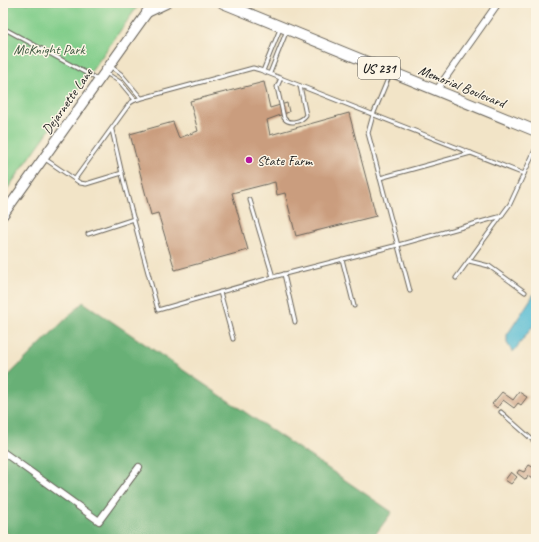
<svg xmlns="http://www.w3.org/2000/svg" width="539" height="542" viewBox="0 0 539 542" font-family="Caveat,sans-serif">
<rect width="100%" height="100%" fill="#fcf5e5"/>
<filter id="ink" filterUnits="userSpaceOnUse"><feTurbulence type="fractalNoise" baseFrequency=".025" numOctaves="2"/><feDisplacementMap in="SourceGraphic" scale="8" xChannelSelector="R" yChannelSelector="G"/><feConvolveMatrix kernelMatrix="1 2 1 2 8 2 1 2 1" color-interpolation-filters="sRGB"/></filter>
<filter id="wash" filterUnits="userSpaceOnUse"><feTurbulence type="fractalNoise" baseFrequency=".012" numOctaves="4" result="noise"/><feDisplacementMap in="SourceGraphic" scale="16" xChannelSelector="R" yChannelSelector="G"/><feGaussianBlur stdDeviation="0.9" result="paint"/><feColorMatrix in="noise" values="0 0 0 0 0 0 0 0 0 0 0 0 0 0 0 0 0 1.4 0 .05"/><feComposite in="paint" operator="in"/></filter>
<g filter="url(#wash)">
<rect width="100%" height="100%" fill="#f2e4c7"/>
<path fill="#81cd8a" stroke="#4e7453" d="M3 3H140L3 195Z"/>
<path fill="#68b076" stroke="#426649" d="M83 302 392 512 372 539H15L3 530V381Z"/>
<path fill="#55bbd3" stroke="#386c78" d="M536 291V322L514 351H512L507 343V335Z"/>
<g id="blocks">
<g fill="#ca9d7e">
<path d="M264 82 270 108 287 103 289 112 267 120 270 135 349 113 376 216 296 236 285 193 277 195 275 182 232 193 248 250 175 270 158 213 151 215 130 134 173 122 179 138 198 131 190 101Z"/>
<path d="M502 392 513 400 519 392 527 397 521 405 518 403 514 408 503 400 497 408 492 404Z"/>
<path d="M529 465 536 469 534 472 536 473 532 479 528 476 526 480 517 473 519 470 524 472Z"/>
<path d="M511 472 517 477 511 484 505 480Z"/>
</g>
</g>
</g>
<g filter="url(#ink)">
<use href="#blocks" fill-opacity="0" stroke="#676258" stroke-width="1"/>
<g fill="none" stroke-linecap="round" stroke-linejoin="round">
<defs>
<g id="lane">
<path d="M3 28 97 79"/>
<path d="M110 66 121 74 141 98"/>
<path d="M263 71 280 29"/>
<path d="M106 73 120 82 135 100"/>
<path d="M270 73 287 30"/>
<path d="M390 74 373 115 368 133 410 291"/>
<path d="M281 78 277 87 284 118C289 125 301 122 306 115L300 86"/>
<path d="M112 130 125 187 158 310 273 277 398 245 502 216"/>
<path d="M45 159 80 183 86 184 122 173"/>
<path d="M380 178 471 153"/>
<path d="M75 179 130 103 135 100 253 68 260 70 524 174"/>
<path d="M250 200 273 277"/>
<path d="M88 234 134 219"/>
<path d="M342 259 354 306"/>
<path d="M469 261 489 266 525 292"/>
<path d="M284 274 295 322"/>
<path d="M456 278 510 204 536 148"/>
<path d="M220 292 233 339"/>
<path d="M501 412 536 443"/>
</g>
<g id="street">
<path d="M436 91 498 3"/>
<path d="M3 452 99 521 139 467"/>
</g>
<path id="secondary" d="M3 215 154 3"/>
<g id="primary">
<path d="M223 3 536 131"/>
<path d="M147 12 166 3"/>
</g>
</defs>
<use href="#lane" stroke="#676258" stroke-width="5"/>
<use href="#street" stroke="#676258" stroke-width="8"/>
<use href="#secondary" stroke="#676258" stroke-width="11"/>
<use href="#primary" stroke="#676258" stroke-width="12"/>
<use href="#lane" stroke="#fff" stroke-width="3"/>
<use href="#street" stroke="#fff" stroke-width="6"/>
<use href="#secondary" stroke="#fff" stroke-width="9"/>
<use href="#primary" stroke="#fff" stroke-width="10"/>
</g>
</g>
<circle fill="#b5179e" stroke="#fcf5e5" stroke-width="1.5" cx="249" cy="160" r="4"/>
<g text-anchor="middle" stroke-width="3" stroke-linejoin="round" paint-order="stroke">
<rect fill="#fcf5e5" stroke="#5f5d58" stroke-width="1" x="358" y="57" width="42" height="22" rx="3"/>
<g font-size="13" font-weight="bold" fill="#1c1c1c">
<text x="379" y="73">US 231</text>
</g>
<g font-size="14" fill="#3f5a42" stroke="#fcf5e5">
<text x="49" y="54">McKnight Park</text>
</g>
<g font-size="14" fill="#1c1c1c" stroke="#fcf5e5">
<text transform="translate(462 86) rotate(22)" y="5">Memorial Boulevard</text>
<text transform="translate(67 101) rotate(-55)" y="5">Dejarnette Lane</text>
</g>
<g font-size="14" fill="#1c1c1c" stroke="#fcf5e5" text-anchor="start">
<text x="257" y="165">State Farm</text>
</g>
</g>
<rect width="539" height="542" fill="none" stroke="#fcf5e5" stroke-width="16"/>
</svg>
